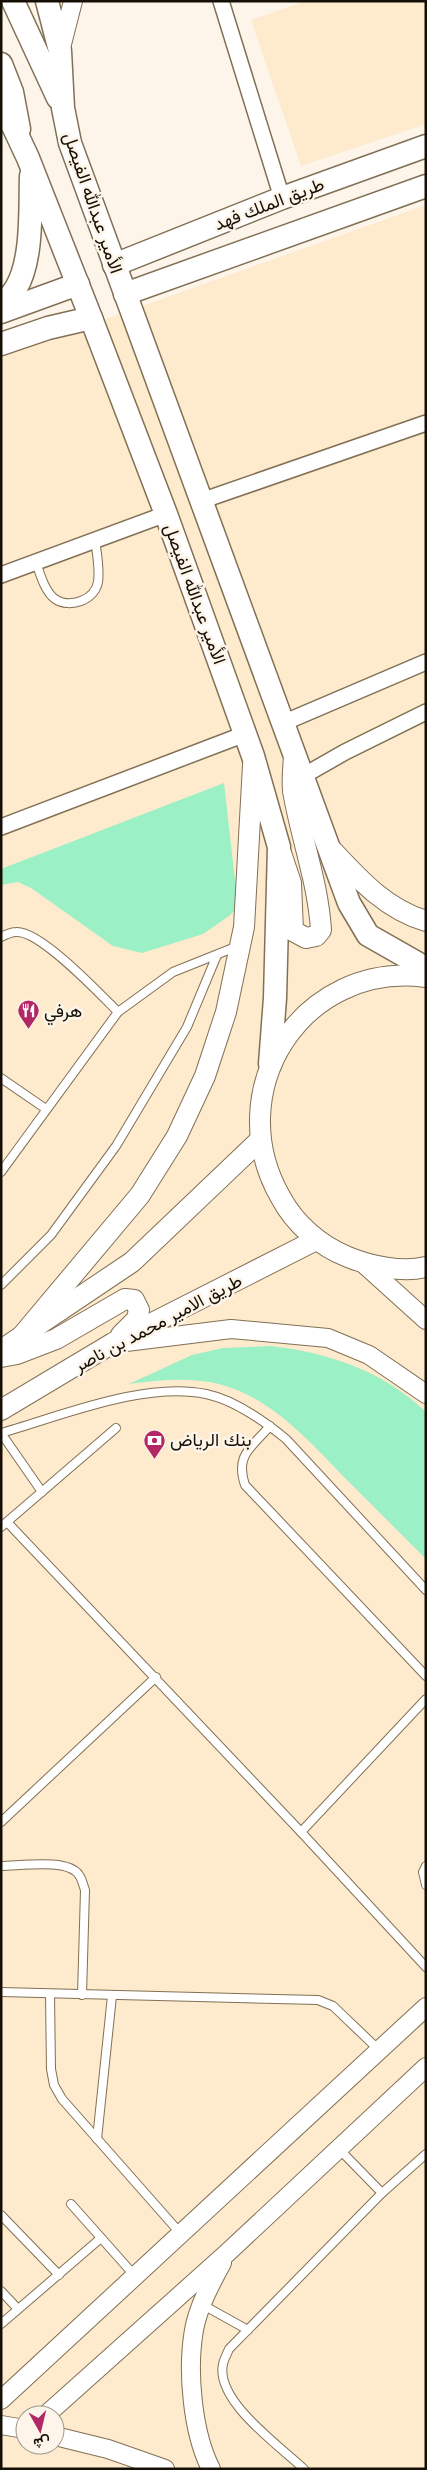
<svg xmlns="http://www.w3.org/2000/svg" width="427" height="2470" viewBox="0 0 427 2470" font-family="Montserrat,Vazirmatn,sans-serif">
<rect width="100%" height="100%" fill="#fdf5e9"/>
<g fill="#feeacd" fill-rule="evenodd">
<path d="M306 1H426V124L301 166 251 20Z"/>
<path d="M426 205V2469H1V356ZM25 2415H55V2445H25Z"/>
</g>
<g fill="#9bf0c5">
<path d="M224 783 238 907 229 916 203 934 142 953 113 946 31 888 18 882 1 885V869Z"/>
<path d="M271 1346C329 1353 382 1370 426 1412V1559C399 1532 372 1505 345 1478 309 1441 272 1398 219 1384 189 1377 160 1380 129 1384L192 1355 223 1348Z"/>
</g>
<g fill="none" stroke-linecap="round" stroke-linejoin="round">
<defs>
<g id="service">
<path d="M36 562C40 574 45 592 55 599 70 609 95 600 98 582 100 569 97 554 95 540"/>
<path d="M1 937C5 935 11 932 16 932 40 930 100 994 118 1012"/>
<path d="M1 1078 46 1109"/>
<path d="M1 1172 118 1012 173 972 238 946"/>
<path d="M1 1285 51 1235 116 1146 187 1027 217 955"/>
<path d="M270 1426C251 1448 235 1455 245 1485L426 1676"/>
<path d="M42 1492 1 1433C61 1416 145 1381 206 1394 235 1400 264 1421 286 1439L426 1590"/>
<path d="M7 1522 301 1832 426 1967"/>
<path d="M1 1527 116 1428"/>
<path d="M1 1822 156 1677"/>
<path d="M301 1832 426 1699"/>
<path d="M1 1866C20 1866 68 1858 79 1875 82 1879 83 1885 85 1890L82 1995"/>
<path d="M426 1866 423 1872 426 1885"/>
<path d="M1 1992 318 2000 333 2006 379 2050"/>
<path d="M50 1994 51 2069 54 2085 62 2099 181 2234"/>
<path d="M97 2139 112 1996"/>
<path d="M339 2149 382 2193"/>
<path d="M71 2204 135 2276"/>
<path d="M1 2215 59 2275"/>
<path d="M1 2291 18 2309"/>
<path d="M203 2305 248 2330"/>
<path d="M1 2324 101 2238"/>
<path d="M304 2469C280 2446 215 2401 223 2364 224 2359 227 2354 229 2349L382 2193 426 2154"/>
</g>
<g id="minor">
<path d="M221 1 282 198"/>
<path d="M201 501 426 423"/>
<path d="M1 575 166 514"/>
<path d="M283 723 426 662"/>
<path d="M303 776 345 752 426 712"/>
<path d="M1 827 245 734"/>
</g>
<g id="tertiary">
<path d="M61 48 73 1"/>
<path d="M364 1264 426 1320"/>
<path d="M118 1343 231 1329 328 1338 369 1355 426 1394"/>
<path d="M1 2400 426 2007"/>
<path d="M46 2415 226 2254 426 2067"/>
<path d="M1 2425 25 2429"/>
<path d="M55 2436 108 2449 165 2469"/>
<path d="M211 2469C192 2432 187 2370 194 2330 198 2307 211 2283 222 2263"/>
</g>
<g id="secondary">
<path d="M330 848C358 878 385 909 426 921"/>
<path d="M281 853 291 883 293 931 306 938 316 936 321 930C318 882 301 838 293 791 292 780 293 768 294 757"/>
<path d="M426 977C302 961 219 1091 281 1198 295 1224 320 1246 348 1257 370 1266 402 1273 426 1267"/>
<path d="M21 1337 140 1195 177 1136 205 1076 226 1012 244 927 253 765"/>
<path d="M1 1350 132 1262 259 1141"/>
<path d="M1 1357 17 1354 56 1339 125 1299 134 1300 139 1310 137 1319 121 1335"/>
<path d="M1 1410 113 1343 316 1240"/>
</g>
<g id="primary">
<path d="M13 1 58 98"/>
<path d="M47 1 60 51 63 108 70 143 349 903 368 935 426 968"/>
<path d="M1 64 12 92 19 129"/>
<path d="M1 109 13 126 28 158 91 318 166 514 253 756 279 847 275 998 270 1064"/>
<path d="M114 265 282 198 426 146"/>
<path d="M125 294 426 186"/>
<path d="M1 307C6 301 12 295 16 288 33 260 30 208 31 176"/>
<path d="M1 312 78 284"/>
<path d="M1 344 48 328 91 318"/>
</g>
</defs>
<use href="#service" stroke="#827055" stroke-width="10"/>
<use href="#minor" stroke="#827055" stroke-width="18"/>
<use href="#tertiary" stroke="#827055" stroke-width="20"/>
<use href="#secondary" stroke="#827055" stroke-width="22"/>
<use href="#primary" stroke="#827055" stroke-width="25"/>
<use href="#service" stroke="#fff" stroke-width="8"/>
<use href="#minor" stroke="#fff" stroke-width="15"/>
<use href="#tertiary" stroke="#fff" stroke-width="18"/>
<use href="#secondary" stroke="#fff" stroke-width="20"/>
<use href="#primary" stroke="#fff" stroke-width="22"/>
</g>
<defs>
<symbol id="restaurant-pin" viewBox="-11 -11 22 30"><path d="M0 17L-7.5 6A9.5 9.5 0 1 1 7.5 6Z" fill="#b22867" stroke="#fdf5e9"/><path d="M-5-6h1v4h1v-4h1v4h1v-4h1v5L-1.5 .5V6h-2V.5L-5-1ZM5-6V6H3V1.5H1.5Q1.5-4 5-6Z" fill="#fff"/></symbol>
<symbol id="bank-pin" viewBox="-11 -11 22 30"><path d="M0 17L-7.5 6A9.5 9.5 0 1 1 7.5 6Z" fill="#b22867" stroke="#fdf5e9"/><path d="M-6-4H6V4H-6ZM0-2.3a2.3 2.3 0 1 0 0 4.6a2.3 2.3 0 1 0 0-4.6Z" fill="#fff"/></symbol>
</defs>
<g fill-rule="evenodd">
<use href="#restaurant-pin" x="16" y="998" width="25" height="34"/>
<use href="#bank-pin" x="142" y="1428" width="25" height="34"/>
</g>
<g text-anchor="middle" stroke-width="5" stroke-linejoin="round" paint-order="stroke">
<g font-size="18" fill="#160f05" stroke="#fdf5e9">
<text transform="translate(93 203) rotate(71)" y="6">الأمير عبدالله الفيصل</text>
<text transform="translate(269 204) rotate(-21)" y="6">طريق الملك فهد</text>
<text transform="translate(195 594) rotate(70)" y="6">الأمير عبدالله الفيصل</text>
<text transform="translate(158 1323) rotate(-28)" y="6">طريق الامير محمد بن ناصر</text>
</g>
<g font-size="18" fill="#160f05" stroke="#fdf5e9" text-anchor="start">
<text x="44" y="1017">هرفي</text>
<text x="170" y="1446">بنك الرياض</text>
</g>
</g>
<rect width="427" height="2470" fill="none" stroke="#160f05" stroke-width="5"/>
<g transform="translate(40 2430) rotate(172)"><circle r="24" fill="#fdf5e9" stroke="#a1998e"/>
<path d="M0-4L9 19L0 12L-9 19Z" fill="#b22867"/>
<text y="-8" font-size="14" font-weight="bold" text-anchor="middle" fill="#160f05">ش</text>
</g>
</svg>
